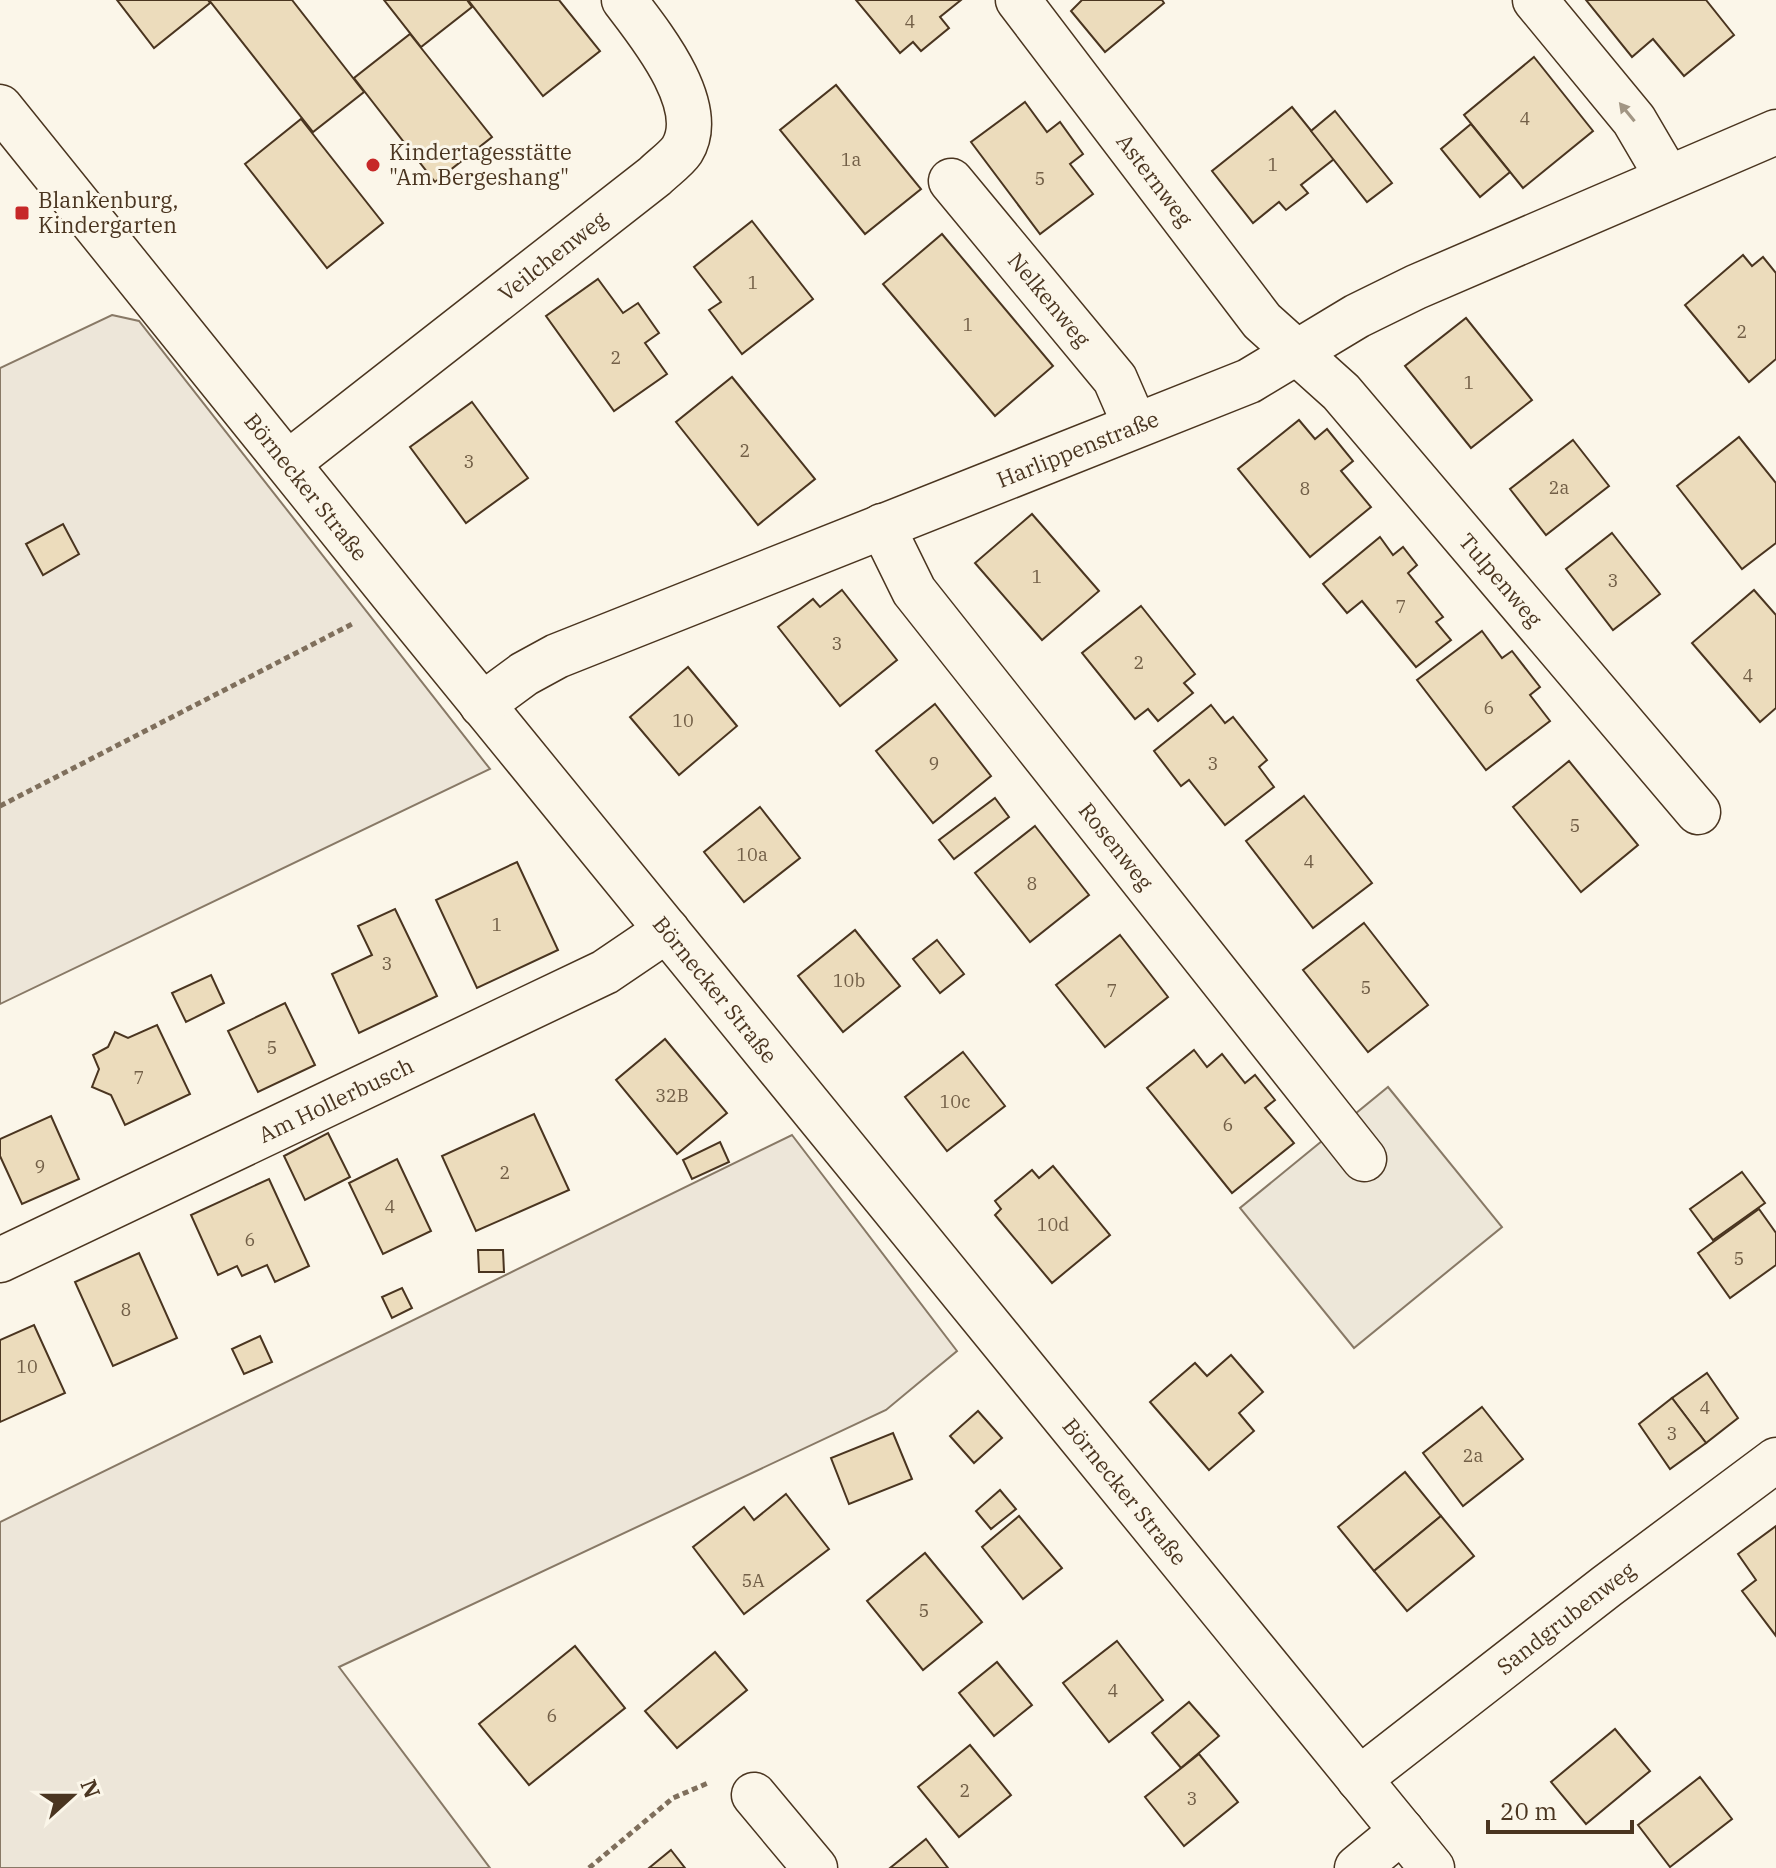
<svg xmlns="http://www.w3.org/2000/svg" width="1776" height="1868" viewBox="0 0 1776 1868" font-family="'IBM Plex Serif',serif">
<rect width="100%" height="100%" fill="#fbf6e9"/>
<g fill="#ede6d9" stroke="#887966" stroke-width="2">
<path d="M112 315 139 321 490 769 0 1004V368Z"/>
<path d="M792 1135 957 1351 886 1410 339 1667 490 1868H0V1522Z"/>
</g>
<path fill="#ede7d9" stroke="#887966" stroke-width="2" d="M1388 1087 1502 1227 1354 1348 1240 1208Z"/>
<g fill="#ecdcbc" stroke="#4a3520" stroke-width="2">
<path d="M117 0H208L210 3 154 48Z"/>
<path d="M209 0H292L364 92 313 132Z"/>
<path d="M384 0H467L472 7 421 47Z"/>
<path d="M468 0H559L600 51 543 96Z"/>
<path d="M856 0H961L940 17 949 28 921 51 913 42 900 53Z"/>
<path d="M1082 0H1162L1164 3 1105 52 1071 11Z"/>
<path d="M1586 0H1706L1734 35 1684 76 1653 39 1632 57Z"/>
<path d="M410 34 492 137 435 182 354 78Z"/>
<path d="M1534 57 1593 131 1523 188 1464 115Z"/>
<path d="M836 85 921 189 865 234 780 130Z"/>
<path d="M1025 102 1047 132 1060 122 1083 154 1070 164 1093 194 1040 234 971 142Z"/>
<path d="M1292 107 1334 159 1301 185 1308 193 1286 210 1279 202 1253 223 1212 171Z"/>
<path d="M1335 111 1392 183 1367 202 1311 131Z"/>
<path d="M301 119 383 223 327 268 245 164Z"/>
<path d="M1471 124 1510 172 1480 197 1441 149Z"/>
<path d="M752 221 813 299 742 354 709 310 721 302 694 267Z"/>
<path d="M942 234 1053 366 995 416 883 284Z"/>
<path d="M1743 255 1752 266 1763 257 1776 273V359L1749 382 1685 305Z"/>
<path d="M598 279 623 313 638 303 659 333 645 343 667 374 614 411 546 316Z"/>
<path d="M1466 318 1532 400 1471 448 1405 366Z"/>
<path d="M732 377 815 479 758 525 676 422Z"/>
<path d="M472 402 528 478 466 523 410 447Z"/>
<path d="M1299 420 1315 439 1327 429 1353 461 1341 471 1371 507 1310 557 1238 469Z"/>
<path d="M1739 437 1776 483V543L1742 569 1677 486Z"/>
<path d="M1573 440 1609 486 1546 535 1510 489Z"/>
<path d="M1032 514 1099 591 1042 640 975 563Z"/>
<path d="M63 524 79 554 43 575 26 544Z"/>
<path d="M1612 533 1660 594 1613 630 1566 569Z"/>
<path d="M1380 537 1393 555 1403 547 1417 565 1408 573 1443 617 1436 622 1451 640 1416 667 1362 601 1347 613 1323 584Z"/>
<path d="M842 590 897 660 840 706 778 627 813 599 820 607Z"/>
<path d="M1754 590 1776 615V708L1760 722 1692 643Z"/>
<path d="M1141 606 1195 674 1184 683 1193 693 1158 721 1148 709 1135 719 1082 653Z"/>
<path d="M1482 631 1502 658 1512 651 1540 687 1530 695 1550 721 1486 770 1417 680Z"/>
<path d="M688 667 737 726 679 775 630 717Z"/>
<path d="M935 704 991 776 933 823 876 751Z"/>
<path d="M1211 705 1225 723 1233 717 1267 760 1259 767 1274 787 1225 825 1189 780 1181 786 1154 751Z"/>
<path d="M1569 761 1638 845 1581 892 1513 807Z"/>
<path d="M1304 796 1372 883 1313 928 1246 841Z"/>
<path d="M995 798 1009 817 954 859 939 840Z"/>
<path d="M760 807 800 858 744 902 704 852Z"/>
<path d="M1035 826 1089 895 1030 942 975 873Z"/>
<path d="M517 862 558 950 477 988 436 900Z"/>
<path d="M395 909 437 996 359 1033 332 974 372 955 358 926Z"/>
<path d="M1364 923 1428 1005 1368 1052 1303 970Z"/>
<path d="M855 930 900 986 843 1032 798 976Z"/>
<path d="M1120 935 1168 997 1105 1047 1056 985Z"/>
<path d="M937 940 964 974 940 993 913 959Z"/>
<path d="M211 975 224 1003 186 1022 172 993Z"/>
<path d="M285 1003 315 1065 258 1092 228 1031Z"/>
<path d="M157 1025 190 1094 125 1125 111 1095 92 1087 99 1069 93 1055 108 1047 115 1032 128 1038Z"/>
<path d="M665 1039 727 1113 677 1154 616 1080Z"/>
<path d="M1194 1050 1207 1067 1222 1054 1245 1083 1255 1075 1275 1100 1265 1108 1294 1143 1232 1193 1147 1088Z"/>
<path d="M963 1052 1005 1106 947 1151 905 1097Z"/>
<path d="M534 1114 569 1190 476 1231 442 1156Z"/>
<path d="M51 1116 79 1179 22 1204 0 1156V1139Z"/>
<path d="M328 1133 350 1177 305 1200 284 1156Z"/>
<path d="M720 1142 729 1162 692 1179 683 1160Z"/>
<path d="M397 1159 431 1231 383 1254 349 1183Z"/>
<path d="M1053 1166 1110 1235 1052 1283 995 1215 1001 1209 995 1201 1032 1170 1039 1178Z"/>
<path d="M1742 1172 1765 1203 1713 1240 1690 1209Z"/>
<path d="M269 1179 309 1266 275 1282 267 1265 242 1276 237 1266 218 1275 191 1215Z"/>
<path d="M1759 1209 1776 1233V1265L1730 1298 1698 1253Z"/>
<path d="M478 1250H503L504 1272H479Z"/>
<path d="M139 1253 177 1338 113 1366 75 1282Z"/>
<path d="M402 1288 412 1308 392 1318 382 1297Z"/>
<path d="M34 1325 65 1393 0 1422V1340Z"/>
<path d="M260 1336 272 1362 244 1374 232 1349Z"/>
<path d="M1231 1355 1263 1392 1239 1413 1254 1431 1209 1470 1150 1402 1195 1363 1207 1376Z"/>
<path d="M1707 1373 1738 1418 1706 1443 1672 1398Z"/>
<path d="M1672 1398 1706 1443 1670 1469 1639 1424Z"/>
<path d="M1482 1407 1523 1459 1463 1506 1423 1453Z"/>
<path d="M978 1411 1002 1438 974 1463 950 1436Z"/>
<path d="M893 1433 912 1479 849 1504 831 1458Z"/>
<path d="M1405 1472 1441 1516 1374 1571 1338 1527Z"/>
<path d="M1000 1490 1016 1509 991 1529 976 1511Z"/>
<path d="M786 1494 829 1549 744 1614 693 1547 744 1507 754 1520Z"/>
<path d="M1019 1516 1062 1568 1023 1599 982 1547Z"/>
<path d="M1441 1516 1474 1556 1407 1611 1374 1571Z"/>
<path d="M1776 1526V1636L1742 1591 1756 1580 1738 1554Z"/>
<path d="M925 1553 982 1622 923 1670 867 1601Z"/>
<path d="M1117 1641 1163 1700 1109 1742 1063 1683Z"/>
<path d="M575 1646 625 1708 529 1785 479 1724Z"/>
<path d="M715 1652 747 1690 677 1748 645 1711Z"/>
<path d="M997 1662 1032 1705 994 1736 959 1693Z"/>
<path d="M1189 1702 1219 1736 1181 1768 1152 1733Z"/>
<path d="M1615 1729 1650 1771 1586 1824 1551 1782Z"/>
<path d="M970 1745 1011 1795 959 1837 918 1787Z"/>
<path d="M1199 1754 1238 1802 1184 1846 1145 1797Z"/>
<path d="M1700 1777 1732 1819 1670 1867 1638 1825Z"/>
<path d="M926 1839 948 1868H890Z"/>
<path d="M671 1850 685 1868H649Z"/>
</g>
<g fill="none" stroke-linecap="round" stroke-linejoin="round">
<defs>
<g id="minor">
<path id="s1" d="M1018 0 1262 321 1341 392 1698 812"/>
<path d="M1535 0 1634 120 1668 178"/>
<path id="s2" d="M0 107 398 601 1432 1868"/>
<path id="s3" d="M951 181 1115 379 1135 425"/>
<path id="s4" d="M288 463 655 176C663 168 676 159 682 150 709 106 650 34 624 0"/>
<path id="s5" d="M882 526 914 591 1364 1159"/>
<path id="s6" d="M482 705 524 674 557 656 1249 381 1357 316 1416 287 1776 132"/>
<path id="s7" d="M0 1260 605 972 667 930"/>
<path id="s8" d="M1359 1779 1607 1586 1776 1460"/>
<path d="M754 1795 815 1868"/>
<path d="M1357 1868 1402 1831"/>
</g>
</defs>
<use href="#minor" stroke="#4a3520" stroke-width="47"/>
<g stroke="#7f6f5c" stroke-width="5" stroke-dasharray="6 4" stroke-linecap="butt">
<path d="M0 806 354 623"/>
<path d="M589 1868 673 1798 708 1783"/>
</g>
<use href="#minor" stroke="#fbf6e9" stroke-width="44"/>
</g>
<defs><path id="oneway-solid" d="M-6-.8H1V-3.2L6.5 0L1 3.2V.8H-6Z" transform="scale(2)"/></defs>
<use fill="#a29684" href="#oneway-solid" transform="translate(1627 112) rotate(-129)"/>
<g fill="#c62828" stroke="#fbf6e9" stroke-width="3">
<circle cx="373" cy="165" r="8"/>
<rect x="14" y="205" width="16" height="16" rx="4"/>
</g>
<g text-anchor="middle" stroke-width="6" stroke-linejoin="round" paint-order="stroke">
<g font-size="18" fill="#725f47">
<text x="910" y="28">4</text>
<text x="1525" y="125">4</text>
<text x="851" y="166">1a</text>
<text x="1273" y="171">1</text>
<text x="1040" y="185">5</text>
<text x="753" y="289">1</text>
<text x="968" y="331">1</text>
<text x="1742" y="338">2</text>
<text x="616" y="364">2</text>
<text x="1469" y="389">1</text>
<text x="745" y="457">2</text>
<text x="469" y="468">3</text>
<text x="1559" y="494">2a</text>
<text x="1305" y="495">8</text>
<text x="1037" y="583">1</text>
<text x="1613" y="587">3</text>
<text x="1401" y="613">7</text>
<text x="837" y="650">3</text>
<text x="1139" y="669">2</text>
<text x="1748" y="682">4</text>
<text x="1489" y="714">6</text>
<text x="683" y="727">10</text>
<text x="934" y="770">9</text>
<text x="1213" y="770">3</text>
<text x="1575" y="832">5</text>
<text x="752" y="861">10a</text>
<text x="1309" y="868">4</text>
<text x="1032" y="890">8</text>
<text x="497" y="931">1</text>
<text x="387" y="970">3</text>
<text x="849" y="987">10b</text>
<text x="1366" y="994">5</text>
<text x="1112" y="997">7</text>
<text x="272" y="1054">5</text>
<text x="139" y="1084">7</text>
<text x="672" y="1102">32B</text>
<text x="955" y="1108">10c</text>
<text x="1228" y="1131">6</text>
<text x="40" y="1173">9</text>
<text x="505" y="1179">2</text>
<text x="390" y="1213">4</text>
<text x="1053" y="1231">10d</text>
<text x="250" y="1246">6</text>
<text x="1739" y="1265">5</text>
<text x="126" y="1316">8</text>
<text x="27" y="1373">10</text>
<text x="1705" y="1414">4</text>
<text x="1672" y="1440">3</text>
<text x="1473" y="1462">2a</text>
<text x="753" y="1587">5A</text>
<text x="924" y="1617">5</text>
<text x="1113" y="1697">4</text>
<text x="552" y="1722">6</text>
<text x="965" y="1797">2</text>
<text x="1192" y="1805">3</text>
</g>
<g font-size="22" fill="#4a3520" stroke="#fbf6e9" text-anchor="start">
<text x="389" y="160">Kindertagesstätte<tspan x="389" dy="25">"Am Bergeshang"</tspan></text>
<text x="38" y="208">Blankenburg,<tspan x="38" dy="25">Kindergarten</tspan></text>
</g>
<g font-size="22" fill="#4a3520" stroke="#fbf6e9">
<text dy="8" stroke="none"><textPath href="#s1" startOffset="226">Asternweg</textPath></text>
<text dy="8" stroke="none"><textPath href="#s4" startOffset="336">Veilchenweg</textPath></text>
<text dy="8" stroke="none"><textPath href="#s3" startOffset="154">Nelkenweg</textPath></text>
<text dy="8" stroke="none"><textPath href="#s6" startOffset="650">Harlippenstraße</textPath></text>
<text dy="8" stroke="none"><textPath href="#s2" startOffset="488">Börnecker Straße</textPath></text>
<text dy="8" stroke="none"><textPath href="#s1" startOffset="756">Tulpenweg</textPath></text>
<text dy="8" stroke="none"><textPath href="#s5" startOffset="398">Rosenweg</textPath></text>
<text dy="8" stroke="none"><textPath href="#s2" startOffset="1136">Börnecker Straße</textPath></text>
<text dy="8" stroke="none"><textPath href="#s7" startOffset="372">Am Hollerbusch</textPath></text>
<text dy="8" stroke="none"><textPath href="#s2" startOffset="1784">Börnecker Straße</textPath></text>
<text dy="8" stroke="none"><textPath href="#s8" startOffset="262">Sandgrubenweg</textPath></text>
</g>
</g>
<g transform="translate(72 1796) rotate(69)" stroke="#fbf6e9" stroke-width="6" paint-order="stroke">
<path d="M0-6L14 30L0 20L-14 30Z" fill="#4a3520"/>
<text y="-12" font-size="22" font-weight="bold" text-anchor="middle" fill="#4a3520">N</text>
</g>
<path d="M1488 1820v12h144v-12" fill="none" stroke="#4a3520" stroke-width="4"/>
<text x="1500" y="1820" font-size="24" fill="#4a3520" stroke="#fbf6e9" stroke-width="6" paint-order="stroke">20 m</text>
</svg>
